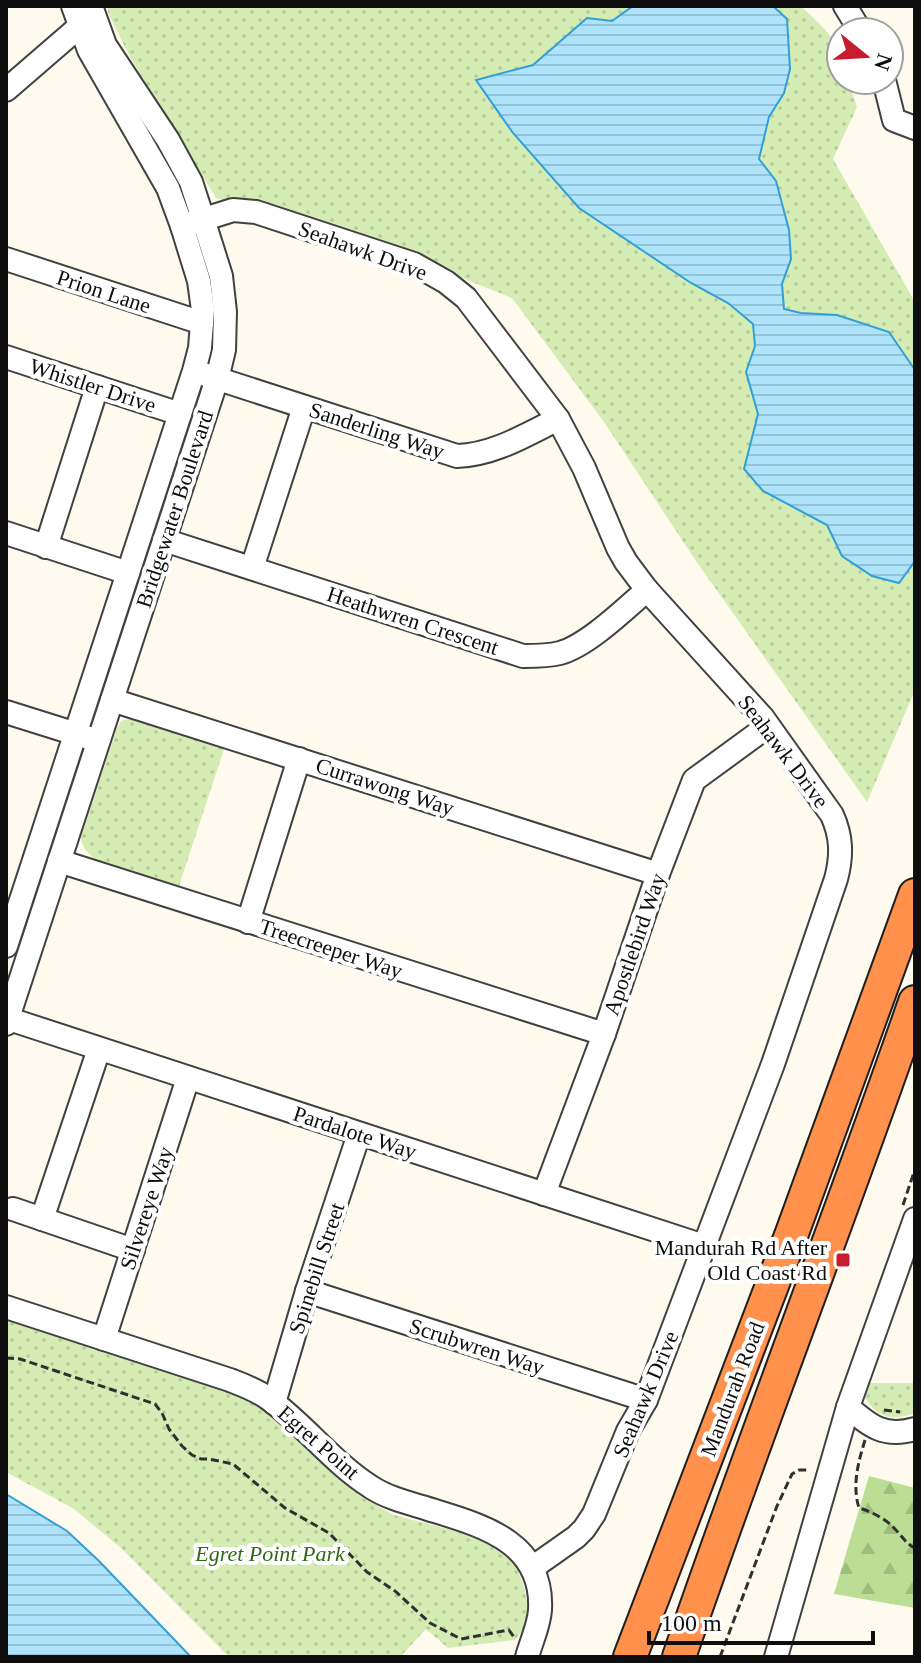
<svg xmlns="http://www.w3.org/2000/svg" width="921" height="1663" viewBox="0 0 921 1663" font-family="Georgia,serif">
<defs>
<pattern id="grass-dots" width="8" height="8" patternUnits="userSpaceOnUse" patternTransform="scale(2)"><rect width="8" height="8" fill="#d5edb4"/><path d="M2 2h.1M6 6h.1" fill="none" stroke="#b6ca9a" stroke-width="1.8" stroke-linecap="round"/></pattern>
<pattern id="forest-firs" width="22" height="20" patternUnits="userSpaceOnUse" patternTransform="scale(2)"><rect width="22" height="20" fill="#bade93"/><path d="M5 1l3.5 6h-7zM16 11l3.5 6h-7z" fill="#9fbd7e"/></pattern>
<pattern id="water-rules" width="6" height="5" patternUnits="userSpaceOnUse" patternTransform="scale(2)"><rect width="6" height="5" fill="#aee3fb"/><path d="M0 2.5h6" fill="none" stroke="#94c2d6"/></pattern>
</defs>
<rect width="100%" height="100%" fill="#fffaee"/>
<g fill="url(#grass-dots)">
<path d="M107 6H801C829 34 841 38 841 80H848L857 107 833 159 915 302V690L867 802 696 561 604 422 512 298 410 257 216 198 131 59 109 15Z"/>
<path d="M134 717 225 746 179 886 95 859C87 853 82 847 81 837L117 728 121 721Z"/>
<path d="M6 1316 233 1390 266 1409 358 1495 394 1515 482 1538 501 1551 517 1568 524 1587 528 1607 525 1627 515 1640 448 1648 426 1629 400 1657H229L121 1548 74 1509 6 1472Z"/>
<path d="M868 1383H915V1413C893 1421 878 1419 865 1398Z"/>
</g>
<path fill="url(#forest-firs)" d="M869 1476 915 1488V1608L834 1594Z"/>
<g fill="url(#water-rules)" stroke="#30a0d7" stroke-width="2">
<path d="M633 6H773L787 19 790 69 784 93 769 117 759 159 776 181 789 230 791 259 782 284 784 309 801 313 837 315 889 332 915 370V561L899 583 872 576 842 556 827 525 763 491 744 469 758 414 746 372 755 346 753 324 728 303 691 283 579 208 513 133 476 80 533 65 587 18 612 21Z"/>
<path d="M6 1494 67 1531 99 1561 191 1657H6Z"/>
</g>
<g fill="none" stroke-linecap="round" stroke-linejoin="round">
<defs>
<g id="minor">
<path d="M845 6 861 32"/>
<path d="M884 80 894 120 915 128"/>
<path d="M6 90 80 26 92 22"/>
<path d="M182 226 233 210 256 212 414 264 446 282 466 298 558 419 584 468 618 548 626 562 647 590 763 718 832 815C842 837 842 856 836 879L773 1064 646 1400 628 1431 594 1514 584 1529 576 1537 532 1568"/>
<path d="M6 259 202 323"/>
<path d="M6 357 180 414"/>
<path d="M203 374 457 456C493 455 526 435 558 419"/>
<path d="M6 533 128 573"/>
<path d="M164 540 523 656C535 656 548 656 560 653 587 646 625 609 647 590"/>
<path d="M46 547 97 387"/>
<path d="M252 568 304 407"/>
<path d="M112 700 658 874"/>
<path d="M6 712 89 738"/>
<path d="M59 861 604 1034"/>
<path d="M248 922 299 759"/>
<path d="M6 946 194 371 200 348 203 310 199 281 182 226 168 188 89 50 73 6"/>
<path d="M6 1018 704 1246"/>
<path d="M6 1024 217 379 224 350 225 312 221 276 203 219 191 182 168 140 105 45 91 6"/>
<path d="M544 1194 604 1034 658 874 694 780 768 726"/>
<path d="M13 1209 133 1250"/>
<path d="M42 1219 99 1049"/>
<path d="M307 1291 646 1400"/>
<path d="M6 1307 230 1380C243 1385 257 1390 269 1399 305 1425 333 1463 371 1487 386 1497 405 1502 422 1507 475 1524 544 1538 540 1610 539 1626 531 1642 527 1657"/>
<path d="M104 1339 188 1078"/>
<path d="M274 1403 307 1291 359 1134"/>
<path d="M848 1407C870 1426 884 1438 915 1429"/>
<path d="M776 1657 848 1407 915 1219"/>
</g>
<g id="highway">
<path d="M630 1657 792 1233 915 895"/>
<path d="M679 1657C754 1438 839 1221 915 1002"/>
</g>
</defs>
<use href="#minor" stroke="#414141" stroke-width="26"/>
<use href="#highway" stroke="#1f1f1f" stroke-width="36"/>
<g stroke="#303030" stroke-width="3" stroke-dasharray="8 4" stroke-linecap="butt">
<path d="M903 1205 915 1169"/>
<path d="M6 1358 20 1359 155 1404 162 1413 169 1429 182 1446 192 1455 201 1459H209L233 1464 285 1508 329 1533 367 1572 395 1591 430 1623 461 1639 509 1630 514 1637"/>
<path d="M884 1410 900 1412"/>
<path d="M865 1440C858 1463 852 1485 859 1508 872 1512 886 1519 895 1529 902 1536 906 1544 915 1548"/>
<path d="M720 1657 777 1506 792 1474 799 1470H810"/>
</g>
<use href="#minor" stroke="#fff" stroke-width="22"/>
<use href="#highway" stroke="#ff914c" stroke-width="32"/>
</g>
<rect fill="#c81b30" stroke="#fff" stroke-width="3" x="835" y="1252" width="16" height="16" rx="4"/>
<g text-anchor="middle" stroke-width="8" stroke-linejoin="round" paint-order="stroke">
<g font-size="22" fill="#0e0e0e" stroke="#fff">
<text transform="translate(363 250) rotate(20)" y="8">Seahawk Drive</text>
<text transform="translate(104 291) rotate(18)" y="8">Prion Lane</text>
<text transform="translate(93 385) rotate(18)" y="8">Whistler Drive</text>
<text transform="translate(377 430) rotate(18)" y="8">Sanderling Way</text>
<text transform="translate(174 509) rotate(-72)" y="8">Bridgewater Boulevard</text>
<text transform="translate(413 620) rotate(18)" y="8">Heathwren Crescent</text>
<text transform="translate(784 751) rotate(53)" y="8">Seahawk Drive</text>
<text transform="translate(385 786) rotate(18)" y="8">Currawong Way</text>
<text transform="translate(634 944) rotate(-71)" y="8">Apostlebird Way</text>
<text transform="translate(331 948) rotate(18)" y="8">Treecreeper Way</text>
<text transform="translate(355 1132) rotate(18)" y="8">Pardalote Way</text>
<text transform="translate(146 1208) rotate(-72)" y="8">Silvereye Way</text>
<text transform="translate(316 1268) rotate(-72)" y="8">Spinebill Street</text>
<text transform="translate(477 1346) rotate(18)" y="8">Scrubwren Way</text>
<text transform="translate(732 1389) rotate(-69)" y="8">Mandurah Road</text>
<text transform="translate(645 1394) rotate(-67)" y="8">Seahawk Drive</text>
<text transform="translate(319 1442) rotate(41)" y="8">Egret Point</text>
</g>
<g font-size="22" fill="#0e0e0e" stroke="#fff" text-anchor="end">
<text x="827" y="1255">Mandurah Rd After<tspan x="827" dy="25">Old Coast Rd</tspan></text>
</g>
<g font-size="22" font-style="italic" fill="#2f6a19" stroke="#fff">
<text x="270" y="1561">Egret Point Park</text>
</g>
</g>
<rect width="921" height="1663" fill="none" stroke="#0e0e0e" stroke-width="16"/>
<g transform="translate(865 56) rotate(108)"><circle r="38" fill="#ffffff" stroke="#9f9f9f" stroke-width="2"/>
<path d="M0-6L14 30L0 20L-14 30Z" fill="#c81b30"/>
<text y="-12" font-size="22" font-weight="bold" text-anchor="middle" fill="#0e0e0e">N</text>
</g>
<path d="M649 1631v12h224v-12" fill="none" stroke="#0e0e0e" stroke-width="4"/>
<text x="661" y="1631" font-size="24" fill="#0e0e0e" stroke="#ffffff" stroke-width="6" paint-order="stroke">100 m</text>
</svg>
